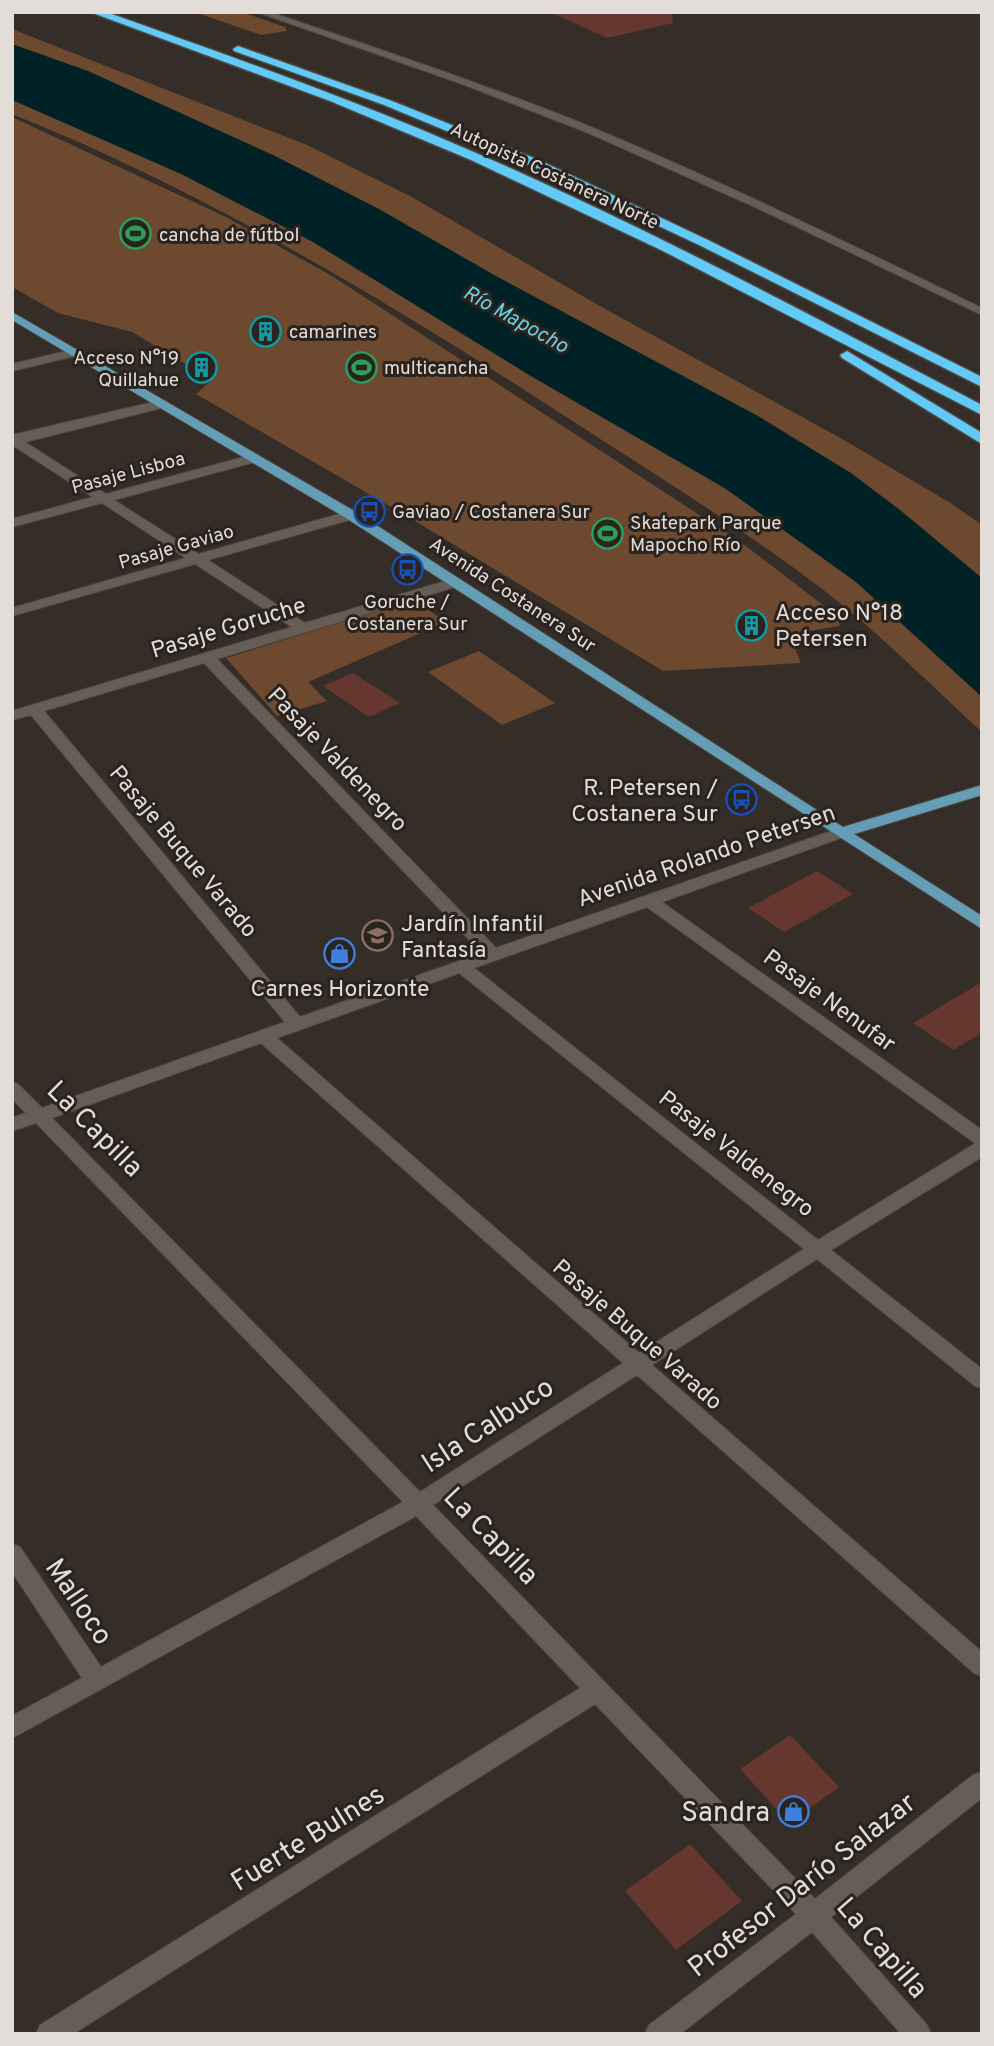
<svg xmlns="http://www.w3.org/2000/svg" width="994" height="2046" viewBox="0 0 994 2046" font-family="Overpass,sans-serif">
<rect width="100%" height="100%" fill="#352d28"/>
<g fill="#6d492f">
<path d="M194 12H242L285 27 287 31 261 35Z"/>
<path d="M12 29 307 145 412 197 598 305 844 440 952 504 982 525V732C935 689 889 643 840 603 755 536 662 479 571 420 392 304 211 194 12 114Z"/>
<path d="M12 117 226 217 332 276 738 540 836 615 840 626 789 634 801 663 663 671 400 512 196 394 212 380 132 332 58 313 12 287Z"/>
<path d="M413 600 446 622 308 682 327 701 277 716 226 658Z"/>
<path d="M479 651 555 703 502 725 428 672Z"/>
</g>
<path fill="#002226" d="M12 44 88 71 275 156 379 209 496 276 758 416 851 473 900 510 982 578V697L856 582 726 489 529 375 313 242 181 174 12 100Z"/>
<g fill="#66372f">
<path d="M550 12H672L673 23 607 38Z"/>
<path d="M353 673 400 703 369 717 323 686Z"/>
<path d="M817 871 853 894 784 932 748 908Z"/>
<path d="M982 982V1033L953 1050 913 1023Z"/>
<path d="M790 1735 839 1787 789 1823 740 1769Z"/>
<path d="M690 1844 742 1901 676 1950 625 1891Z"/>
</g>
<g fill="none" stroke-linecap="round" stroke-linejoin="round">
<defs>
<g id="minor">
<path d="M257 12H270C378 49 485 84 591 127 723 182 852 245 982 308V315L755 207 586 132 462 84Z"/>
<path d="M75 349 81 353 79 355 12 371V364Z"/>
<path d="M162 400 166 401V407L25 442 106 494 251 455H259V461L114 500 199 554 346 512H356V518L208 560 305 623 452 579 457 578 464 582 462 585 217 659 496 948 837 829H849L851 832 849 835 662 902 982 1130V1157L831 1250 982 1369V1388L975 1386 817 1259 652 1365 982 1652V1676L974 1673 637 1375 433 1505 815 1899 973 1775 982 1772V1798L831 1917 927 2025 931 2034H901L812 1932 680 2034H645L649 2025 796 1914 595 1704 73 2034H36L40 2025 580 1688 416 1516 12 1738V1716L82 1678 12 1572V1544L20 1547 101 1667 403 1502 36 1123 12 1131V1118L26 1113 12 1099V1082L18 1084 42 1108 285 1022 31 715 12 720V711L292 627 195 564 12 616V608L186 558 102 503 12 527V519L93 497 12 445V435ZM204 663 482 953 300 1017 44 711ZM647 907 975 1143H976L818 1240 474 968ZM459 973 804 1249 639 1353 277 1038ZM261 1043 623 1363 420 1492 52 1118Z"/>
</g>
<path id="major" d="M12 312 356 512 843 827 982 785V795L854 834 982 916V929L346 518 12 320Z"/>
<g id="highway">
<path d="M90 12H106C230 56 355 100 476 153 649 228 815 318 982 405V415L663 251 471 160 330 101Z"/>
<path d="M238 46 392 101 539 160 708 240 982 377V387L699 245 531 166 384 105 234 51 233 49Z"/>
<path d="M847 351 982 433V444L842 358 840 355Z"/>
</g>
</defs>
<use href="#minor" stroke="#504944" stroke-width="2"/>
<use href="#major" stroke="#504944" stroke-width="2"/>
<use href="#highway" stroke="#504944" stroke-width="3"/>
<use href="#minor" fill="#665d56" fill-rule="evenodd"/>
<use href="#major" fill="#649eb6" fill-rule="evenodd"/>
<use href="#highway" fill="#62caf6" fill-rule="evenodd"/>
</g>
<defs>
<symbol id="stadium-ring" viewBox="-11 -11 22 22"><circle r="9.5" fill="#2b231e" stroke="#2e9e5b" stroke-width="1.5"/><path d="M0-5a6.5 5 0 1 0 0 10a6.5 5 0 1 0 0-10ZM-3.5-1.8h7v3.6h-7Z" fill="#2e9e5b"/></symbol>
<symbol id="building-ring" viewBox="-11 -11 22 22"><circle r="9.5" fill="#2b231e" stroke="#0f9aa8" stroke-width="1.5"/><path d="M-4-6H4V6H1V3H-1V6H-4ZM-2.5-4.3h1.7v1.8h-1.7ZM.8-4.3h1.7v1.8H.8ZM-2.5-1h1.7V.8h-1.7ZM.8-1h1.7V.8H.8Z" fill="#0f9aa8"/></symbol>
<symbol id="bus-ring" viewBox="-11 -11 22 22"><circle r="9.5" fill="#2b231e" stroke="#1a4fb4" stroke-width="1.5"/><path d="M-5-6H5V4H4V6H2V4H-2V6H-4V4H-5ZM-3.5-4V0h7V-4ZM-3.5 1.2v1.5H-2V1.2ZM2 1.2v1.5H3.5V1.2Z" fill="#1a4fb4"/></symbol>
<symbol id="school-ring" viewBox="-11 -11 22 22"><circle r="9.5" fill="#2b231e" stroke="#8d6e63" stroke-width="1.5"/><path d="M0-5L7-2L0 1L-7-2ZM-4 1L0 2.5L4 1V4Q0 6-4 4Z" fill="#8d6e63"/></symbol>
<symbol id="shop-ring" viewBox="-11 -11 22 22"><circle r="9.5" fill="#2b231e" stroke="#3f7fe0" stroke-width="1.5"/><path d="M-5-2.5h2.3a2.7 3.5 0 0 1 5.4 0H5L5.5 6h-11ZM-1.5-2.5h3a1.5 2.3 0 0 0-3 0Z" fill="#3f7fe0"/></symbol>
</defs>
<g fill-rule="evenodd">
<use href="#stadium-ring" x="118" y="216" width="35" height="35"/>
<use href="#building-ring" x="248" y="314" width="35" height="35"/>
<use href="#stadium-ring" x="344" y="350" width="35" height="35"/>
<use href="#building-ring" x="184" y="350" width="35" height="35"/>
<use href="#bus-ring" x="352" y="494" width="35" height="35"/>
<use href="#stadium-ring" x="590" y="516" width="35" height="35"/>
<use href="#bus-ring" x="390" y="552" width="35" height="35"/>
<use href="#building-ring" x="734" y="608" width="35" height="35"/>
<use href="#bus-ring" x="724" y="782" width="35" height="35"/>
<use href="#school-ring" x="360" y="918" width="35" height="35"/>
<use href="#shop-ring" x="322" y="936" width="35" height="35"/>
<use href="#shop-ring" x="776" y="1794" width="35" height="35"/>
</g>
<g text-anchor="middle" stroke-width="6" stroke-linejoin="round" paint-order="stroke">
<g font-size="19" fill="#e2ddd9" stroke="#2b231e">
<text transform="translate(555 175) rotate(25)" y="7">Autopista Costanera Norte</text>
<text transform="translate(128 472) rotate(-15)" y="7">Pasaje Lisboa</text>
<text transform="translate(176 546) rotate(-16)" y="7">Pasaje Gaviao</text>
<text transform="translate(513 594) rotate(33)" y="7">Avenida Costanera Sur</text>
</g>
<g font-size="19" fill="#e2ddd9" stroke="#2b231e" text-anchor="start">
<text x="159" y="241">cancha de fútbol</text>
<text x="289" y="338">camarines</text>
<text x="179" y="364" text-anchor="end">Acceso N°19<tspan x="179" dy="22">Quillahue</tspan></text>
<text x="384" y="374">multicancha</text>
<text x="392" y="518">Gaviao / Costanera Sur</text>
<text x="630" y="529">Skatepark Parque<tspan x="630" dy="22">Mapocho Río</tspan></text>
<text x="407" y="608" text-anchor="middle">Goruche /<tspan x="407" dy="22">Costanera Sur</tspan></text>
</g>
<g font-size="21" font-style="italic" fill="#69d2df" stroke="#2b231e">
<text transform="translate(516 319) rotate(29)" y="7">Río Mapocho</text>
</g>
<g font-size="23" fill="#e2ddd9" stroke="#2b231e" text-anchor="start">
<text x="775" y="620">Acceso N°18<tspan x="775" dy="26">Petersen</tspan></text>
<text x="718" y="795" text-anchor="end">R. Petersen /<tspan x="718" dy="26">Costanera Sur</tspan></text>
<text x="401" y="931">Jardín Infantil<tspan x="401" dy="26">Fantasía</tspan></text>
<text x="340" y="996" text-anchor="middle">Carnes Horizonte</text>
</g>
<g font-size="23" fill="#e2ddd9" stroke="#2b231e">
<text transform="translate(228 627) rotate(-17)" y="8">Pasaje Goruche</text>
<text transform="translate(338 759) rotate(46)" y="8">Pasaje Valdenegro</text>
<text transform="translate(184 851) rotate(50)" y="8">Pasaje Buque Varado</text>
<text transform="translate(706 855) rotate(-19)" y="8">Avenida Rolando Petersen</text>
<text transform="translate(830 1000) rotate(36)" y="8">Pasaje Nenufar</text>
<text transform="translate(737 1153) rotate(38)" y="8">Pasaje Valdenegro</text>
<text transform="translate(638 1334) rotate(41)" y="8">Pasaje Buque Varado</text>
</g>
<g font-size="28" fill="#e2ddd9" stroke="#2b231e">
<text transform="translate(96 1128) rotate(45)" y="10">La Capilla</text>
<text transform="translate(487 1424) rotate(-33)" y="10">Isla Calbuco</text>
<text transform="translate(492 1535) rotate(46)" y="10">La Capilla</text>
<text transform="translate(80 1601) rotate(56)" y="10">Malloco</text>
<text transform="translate(307 1837) rotate(-32)" y="10">Fuerte Bulnes</text>
<text transform="translate(801 1884) rotate(-38)" y="10">Profesor Darío Salazar</text>
<text transform="translate(883 1947) rotate(49)" y="10">La Capilla</text>
</g>
<g font-size="28" fill="#e2ddd9" stroke="#2b231e" text-anchor="end">
<text x="770" y="1821">Sandra</text>
</g>
</g>
<rect width="994" height="2046" fill="none" stroke="#e2ddd9" stroke-width="28"/>
</svg>
